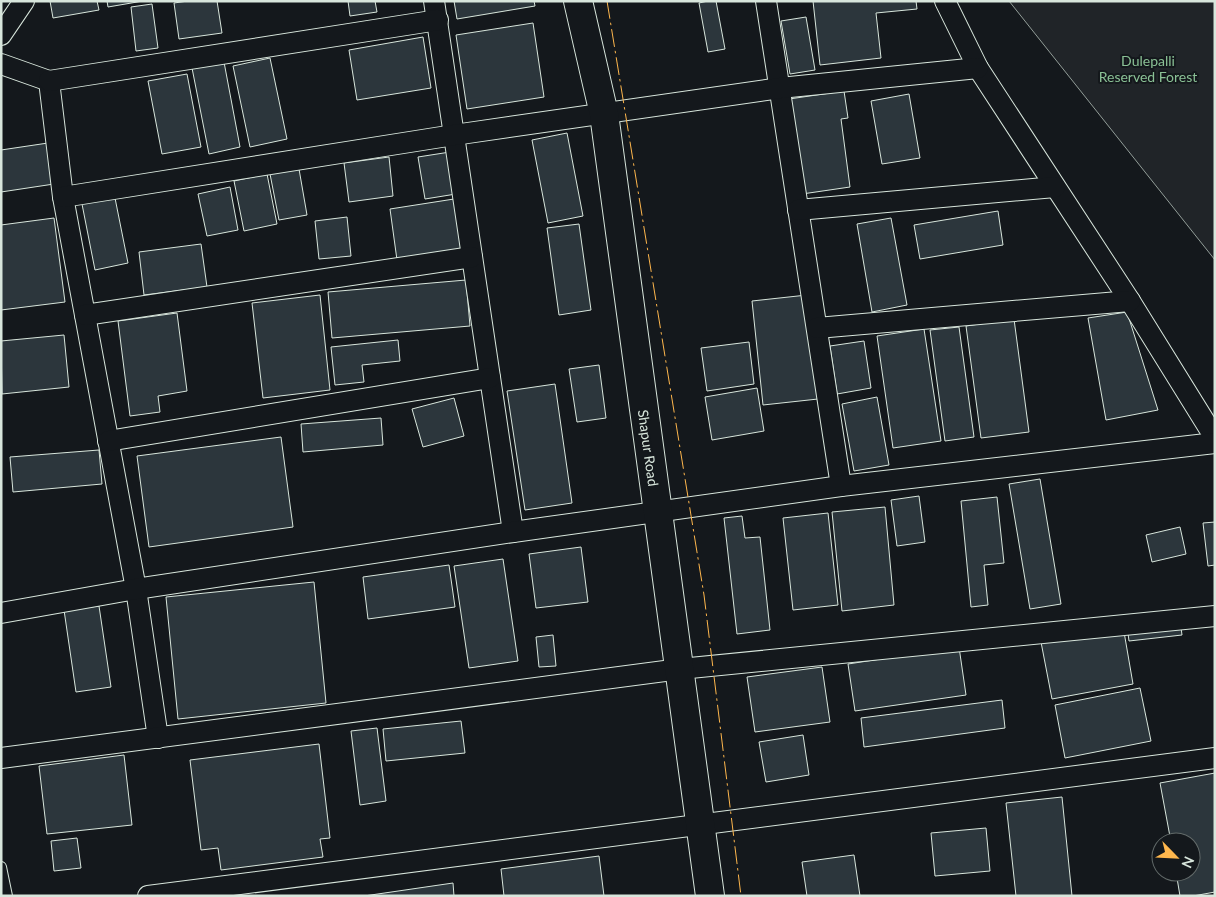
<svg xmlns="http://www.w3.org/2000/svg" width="1216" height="897" viewBox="0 0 1216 897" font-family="Lato,sans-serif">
<rect width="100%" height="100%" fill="#14181c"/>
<path fill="#202428" stroke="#939e99" d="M1009 1H1215V260Z"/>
<g fill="#2c363c" stroke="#d8e6dc">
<path d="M50 1H97L99 10 53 18Z"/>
<path d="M107 1H143L108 7Z"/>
<path d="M188 1H217L222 33 179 39 174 3Z"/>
<path d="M348 1H375L377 12 350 16Z"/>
<path d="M454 1H534L535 6 457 19Z"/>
<path d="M708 1H716L725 49 708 52 699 3Z"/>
<path d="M813 1H916L917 9 876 13 881 58 820 65Z"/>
<path d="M152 4 158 48 136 51 131 7Z"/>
<path d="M806 17 815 70 790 74 781 21Z"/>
<path d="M533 23 544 97 467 109 456 35Z"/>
<path d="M423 37 431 88 357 100 349 50Z"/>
<path d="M270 58 287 139 250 147 233 66Z"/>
<path d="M224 62 240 147 209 154 192 68Z"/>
<path d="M187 74 201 147 162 154 148 81Z"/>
<path d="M844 91 848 118 841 119 850 187 802 194 789 99Z"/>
<path d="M909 94 920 158 882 164 871 101Z"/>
<path d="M567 133 583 216 548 223 532 140Z"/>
<path d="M48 143 54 184 1 192V150Z"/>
<path d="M450 152 456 194 425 199 418 157Z"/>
<path d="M389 157 393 196 349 202 344 163Z"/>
<path d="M299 169 307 215 279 220 270 174Z"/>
<path d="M267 174 277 224 244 231 234 181Z"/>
<path d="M230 187 238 230 207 236 198 194Z"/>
<path d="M114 193 128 263 95 270 81 199Z"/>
<path d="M454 199 461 250 397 260 390 209Z"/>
<path d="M998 211 1003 245 920 259 914 225Z"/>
<path d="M347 217 351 256 319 259 315 221Z"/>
<path d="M54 218 65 302 1 310V225Z"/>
<path d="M891 218 907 305 872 312 857 224Z"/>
<path d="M579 224 591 310 559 315 547 228Z"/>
<path d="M201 244 207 287 144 295 139 252Z"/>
<path d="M466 280 470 326 332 338 328 292Z"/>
<path d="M320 295 330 390 263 398 252 303Z"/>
<path d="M807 295 818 399 763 405 752 301Z"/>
<path d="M1127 312 1158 410 1106 420 1088 318Z"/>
<path d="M177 313 187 391 158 396 160 412 130 416 118 321Z"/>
<path d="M1014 319 1029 432 981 438 966 326Z"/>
<path d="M959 327 974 437 945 441 930 330Z"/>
<path d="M924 329 941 441 893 448 877 336Z"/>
<path d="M64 335 69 387 2 394 1 341Z"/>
<path d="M398 340 400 361 362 365 364 382 335 385 331 347Z"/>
<path d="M864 341 871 388 837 394 830 346Z"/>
<path d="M749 342 754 384 707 391 701 348Z"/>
<path d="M599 365 606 418 577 422 569 369Z"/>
<path d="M555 384 572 503 525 510 507 391Z"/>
<path d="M757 388 764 431 712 440 705 397Z"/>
<path d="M877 397 889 465 854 471 842 404Z"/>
<path d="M454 398 464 436 423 447 412 409Z"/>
<path d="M381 418 383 445 303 452 301 424Z"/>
<path d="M281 437 293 527 149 547 137 456Z"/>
<path d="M99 450 102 484 13 492 10 457Z"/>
<path d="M1040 479 1061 604 1030 609 1009 484Z"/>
<path d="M919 496 925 542 897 546 891 500Z"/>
<path d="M997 497 1004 563 984 565 988 605 971 607 961 501Z"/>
<path d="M885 507 894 605 842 611 832 512Z"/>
<path d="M828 513 838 605 793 610 783 518Z"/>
<path d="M742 516 745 538 760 537 770 630 737 634 724 518Z"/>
<path d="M1215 522V565L1208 566 1203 523Z"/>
<path d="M1180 527 1186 554 1152 562 1146 535Z"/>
<path d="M581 547 588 602 536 608 529 554Z"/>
<path d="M503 559 518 661 469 668 454 566Z"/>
<path d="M449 565 455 607 368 619 363 577Z"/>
<path d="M314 582 326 703 178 719 166 597Z"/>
<path d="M99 606 111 687 76 692 64 610Z"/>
<path d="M1180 620 1182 635 1129 641 1127 626Z"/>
<path d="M1123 626 1133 684 1052 699 1041 642Z"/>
<path d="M553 635 556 666 539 667 536 637Z"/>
<path d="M959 647 966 695 855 711 848 664Z"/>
<path d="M822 667 830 722 755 732 747 677Z"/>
<path d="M1140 688 1151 741 1065 758 1055 705Z"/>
<path d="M1002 700 1005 728 864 747 861 718Z"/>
<path d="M461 721 465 753 386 761 383 729Z"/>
<path d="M377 728 386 801 360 805 351 731Z"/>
<path d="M803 735 809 775 766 782 759 742Z"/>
<path d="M319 744 330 838 320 839 323 857 221 870 218 848 201 850 190 760Z"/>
<path d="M124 755 132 825 47 834 39 766Z"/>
<path d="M1215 773V892L1193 896H1180L1176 872H1191V842H1171L1160 783Z"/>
<path d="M1062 797 1072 896H1016L1006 803Z"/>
<path d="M986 828 990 871 935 876 931 833Z"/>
<path d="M77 838 81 868 54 871 51 841Z"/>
<path d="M854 855 860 896H807L802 862Z"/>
<path d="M599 856 604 896H504L501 869Z"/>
<path d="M453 883 454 896H364Z"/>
</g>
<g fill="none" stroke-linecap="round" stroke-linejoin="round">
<defs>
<path id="lane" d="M1 867 7 896"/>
<g id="street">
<path d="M434 1 513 532"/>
<path d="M766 1 841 486"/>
<path d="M945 1 978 68 1130 301 1215 438"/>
<path d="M1 35 24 1"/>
<path d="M1 64 49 81 63 197 136 589 158 738"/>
<path d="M49 81 438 20"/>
<path d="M63 197 454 135 780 88 978 68"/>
<path d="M798 210 1055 187"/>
<path d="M85 315 472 257"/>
<path d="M817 328 1130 301"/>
<path d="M108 441 490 378"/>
<path d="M1 613 136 589 513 532 841 486 1215 443"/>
<path d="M1 758 680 669 1215 616"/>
<path d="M148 896 1215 758"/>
</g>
<path id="secondary" d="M578 1 604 114 710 896"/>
</defs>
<use href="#lane" stroke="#d8e6dc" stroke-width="12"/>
<use href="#street" stroke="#d8e6dc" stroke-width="22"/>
<use href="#secondary" stroke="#d8e6dc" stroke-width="30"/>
<use href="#lane" stroke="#14181c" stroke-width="10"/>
<use href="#street" stroke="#14181c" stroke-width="20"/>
<use href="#secondary" stroke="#14181c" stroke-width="28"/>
<path stroke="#ffb74d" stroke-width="1" stroke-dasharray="18 4 2.5 4" stroke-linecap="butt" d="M607 1 704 595 741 896"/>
</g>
<g text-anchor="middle" stroke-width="4" stroke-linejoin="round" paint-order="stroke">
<g font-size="14" fill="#8ac095" stroke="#14181c">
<text x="1148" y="66">Dulepalli<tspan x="1148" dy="16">Reserved Forest</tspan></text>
</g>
<g font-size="14" fill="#d8e6dc" stroke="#14181c">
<text transform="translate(648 448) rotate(82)" y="5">Shapur Road</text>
</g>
</g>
<rect width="1216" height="897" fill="none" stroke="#d8e6dc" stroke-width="5"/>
<g transform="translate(1176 857) rotate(114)"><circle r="24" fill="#14181c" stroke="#626a69"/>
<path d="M0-4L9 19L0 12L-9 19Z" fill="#ffb74d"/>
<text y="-8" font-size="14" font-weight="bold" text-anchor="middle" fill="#d8e6dc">N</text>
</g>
</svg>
